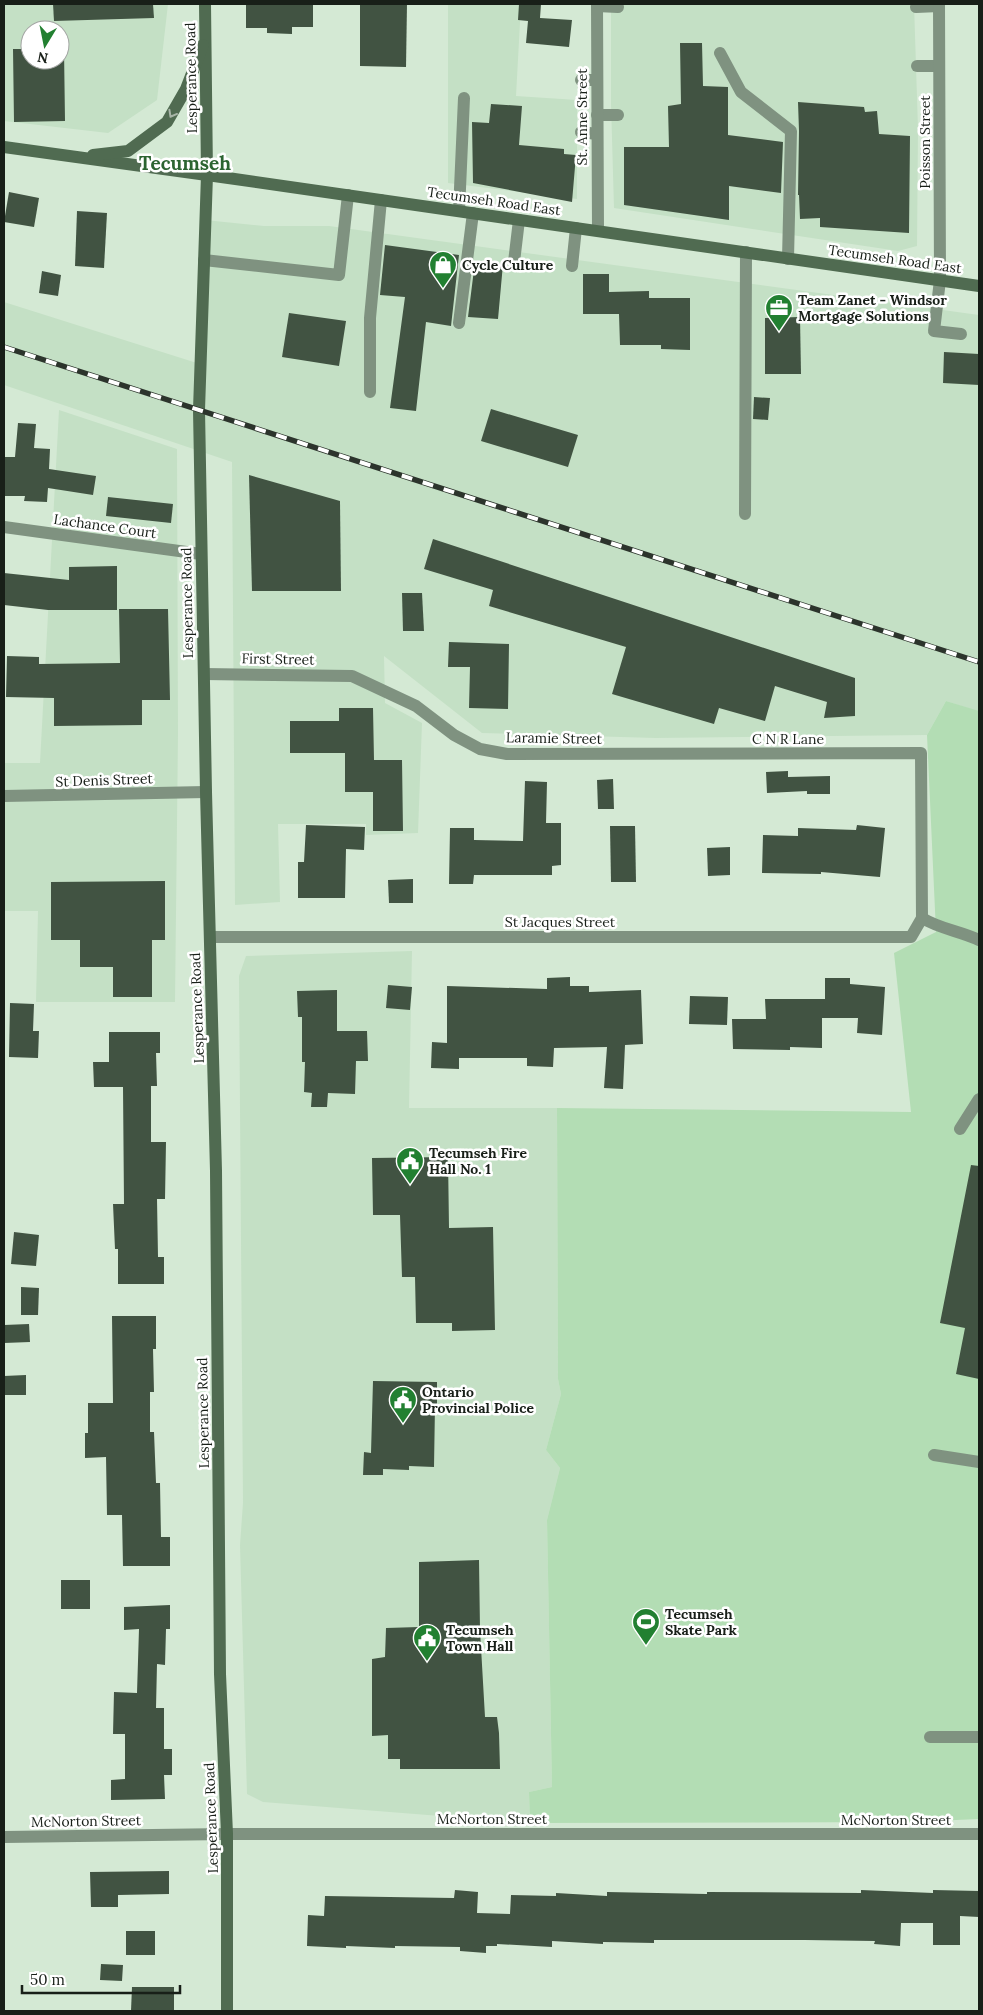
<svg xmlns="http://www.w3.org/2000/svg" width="983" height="2015" viewBox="0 0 983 2015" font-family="Lora,serif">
<rect width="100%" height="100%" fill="#d4e9d4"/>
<g fill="#c4e0c5" fill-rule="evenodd">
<path d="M4 4H168L157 100 108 133 4 121ZM30 30H60V60H30Z"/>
<path d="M448 4H521L516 96 577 100V199L448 183Z"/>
<path d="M611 4H914L918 129 917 246 898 251 614 208 611 103Z"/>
<path d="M205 220 264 226H329L979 315V712L946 701 927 735 656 738 482 733 384 656 385 703 422 723 418 833 366 835V824H278L280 902 235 905 232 462 4 385V302L200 364Z"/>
<path d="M59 410 177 449 178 734 175 1002H36L38 911H4V763H40Z"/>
<path d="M412 951 409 1108H557L558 1379 561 1394 546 1450 560 1468 547 1520 552 1787 529 1792 530 1823 263 1802 247 1794 240 1545 243 1503 239 976 246 956Z"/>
</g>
<path fill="#b3ddb4" d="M946 701 979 711V1819L910 1822 530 1823 529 1792 552 1787 547 1520 560 1468 546 1450 561 1394 558 1379 557 1108 911 1112 894 953 936 932 927 735Z"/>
<g fill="#415342">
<path d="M53 4H153L154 18 54 21Z"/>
<path d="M246 4H313V27H292V34L267 33V28H246Z"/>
<path d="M360 4H407L406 67 360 66Z"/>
<path d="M519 4H541L540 18 572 20 569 47 526 43 528 21 518 20Z"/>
<path d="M680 43H702L703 86 728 87V135L783 142 781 193 729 186V220L624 205V147H669L668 106 681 104Z"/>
<path d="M13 49H30V60H60V49H64L65 121 14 122Z"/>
<path d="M798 102 864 107 865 112 877 111 879 134 910 136 909 233 820 227V218L800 219 799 195H798L799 131Z"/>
<path d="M491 104 522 106 519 145 564 149V154L576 155 572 202 473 183 472 122 489 123Z"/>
<path d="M9 192 39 198 34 227 4 222Z"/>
<path d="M77 211 107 213 104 268 75 266Z"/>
<path d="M385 245 459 255 451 326 426 322 416 411 390 408 405 297 380 295Z"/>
<path d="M475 262 503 264 498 319 468 317Z"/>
<path d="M42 271 61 275 58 296 39 293Z"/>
<path d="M583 274H609V292L649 291V298H690V350L661 349V345H620L619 314H583Z"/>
<path d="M289 313 346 321 339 366 282 357Z"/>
<path d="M800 317 801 374H765V318Z"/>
<path d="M944 352 979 354V385L943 383Z"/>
<path d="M754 397 770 398 768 420 753 419Z"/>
<path d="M491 409 578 435 568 467 481 441Z"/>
<path d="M18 423 36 424 34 448 50 449 49 469 96 476 93 495 48 488 47 502 24 501 25 496H4V457H15Z"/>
<path d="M249 475 340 501 341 591H252Z"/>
<path d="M108 497 173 504 171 523 106 516Z"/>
<path d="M433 539 855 678V716L824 718 827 702 775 686 765 721 719 708 714 724 612 694 626 647 489 606 493 590 424 569Z"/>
<path d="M117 566V610H48L4 605V573L69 580V567Z"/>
<path d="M402 593H422L424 631H403Z"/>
<path d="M119 609H168L170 700H142V725L54 726V698L6 697 7 656 39 657V664L120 663Z"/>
<path d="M449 642 509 644 508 709 469 708 470 667H448Z"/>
<path d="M339 708H373L374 760H402L403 831H373V792H345V753H290V721H339Z"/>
<path d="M788 771V777L830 776V794H807V791L767 793 766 772Z"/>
<path d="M613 779 614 809H598L597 780Z"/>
<path d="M525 781 547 782 546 823H561V865L552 866V875H474L473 884H449L450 828H474V840L523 841Z"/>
<path d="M306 825 365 827 364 850 346 849 345 898H298V862H304Z"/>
<path d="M857 825 885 828 880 877 821 872V874L762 873 763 835 798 836V828L856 830Z"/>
<path d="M610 826H635L636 882H611Z"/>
<path d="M730 847V875L708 876 707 848Z"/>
<path d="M413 879V903H389L388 880Z"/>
<path d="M165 881V940H152V997H113V967H80V940H51V882Z"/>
<path d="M570 977V986H589V992L641 990 643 1044 625 1045 623 1089 604 1088 607 1047 554 1048 553 1067 527 1066V1058H459V1069L431 1068 432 1042 447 1043V986L547 989V978Z"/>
<path d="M825 978H850V984L885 987 882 1035 857 1033 858 1018H822V1048L790 1047V1050L733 1049 732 1019H766L765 999H825Z"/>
<path d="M388 985 412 987 410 1010 386 1008Z"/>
<path d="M337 990V1031H367L368 1061H356L355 1094 328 1093 327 1107H311L312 1093 304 1092 305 1062H302V1017H298L297 991Z"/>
<path d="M690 996 728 997 727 1025 689 1024Z"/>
<path d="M10 1003 34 1004 33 1031H39L38 1058 9 1057Z"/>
<path d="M109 1032H160V1053H156L157 1086H151V1142H166L165 1199H157L158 1257H164V1284H118V1249H115L113 1204H124L123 1087H94L93 1062H109Z"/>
<path d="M448 1157 449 1228 493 1227 495 1330 452 1331V1323H416L415 1277H402L400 1215H373L372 1158Z"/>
<path d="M971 1165 979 1166V1379L956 1374 965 1328 940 1323Z"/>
<path d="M14 1232 39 1235 36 1266 11 1264Z"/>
<path d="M21 1287 39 1288 38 1315H21Z"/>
<path d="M112 1316H156V1349H153L154 1392H150V1432H154L156 1483H160L161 1537H170V1566H123L122 1515H107L106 1457 85 1458V1433H88V1403H113Z"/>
<path d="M29 1324 30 1342 4 1343V1325Z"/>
<path d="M26 1375V1395H4V1376Z"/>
<path d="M373 1381 437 1382V1405H435L434 1467 409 1466V1470L383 1469V1475H363L364 1452 371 1453Z"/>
<path d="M479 1560 480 1630 485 1717H497L499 1733 500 1769H400V1759H388V1735L372 1736V1659L385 1657 386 1628 419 1627V1562Z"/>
<rect x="61" y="1580" width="29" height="29"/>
<path d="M170 1605V1629H166L165 1665 157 1664 156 1708H164V1749H172V1775H164L165 1799 111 1800V1780L125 1779V1734H113L114 1692 137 1693 139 1629 124 1630V1607Z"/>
<path d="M169 1871V1894L118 1895V1907H91L90 1872Z"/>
<path d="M455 1890 478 1892 477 1913 510 1914 511 1895 556 1896V1893L607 1896V1892L707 1894V1892L861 1893V1890L933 1893V1890L979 1891V1917L960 1916V1945H933V1923H901L900 1946 874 1944 875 1941 805 1940H654V1943L603 1942V1944L552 1941V1947L497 1944V1946H486V1953L460 1951V1947L395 1946V1948L346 1946V1948L307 1946 308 1915 324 1916 325 1896 454 1898Z"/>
<rect x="126" y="1931" width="29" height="24"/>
<path d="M101 1964 123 1965 122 1981 100 1980Z"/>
<path d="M132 1987H174V2011H131Z"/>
</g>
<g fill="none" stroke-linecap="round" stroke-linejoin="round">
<g stroke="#7f9280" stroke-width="12">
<path d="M597 6 618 7"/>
<path d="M916 7 939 6"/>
<path d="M720 53 741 92 791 131 788 259"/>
<path d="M917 66H939"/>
<path d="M581 80H597"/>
<path d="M597 115H618"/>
<path d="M581 132 597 134"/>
<path d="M459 211 464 98"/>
<path d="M204 260 339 275 348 195"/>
<path d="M514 262 519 220"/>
<path d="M572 266 576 228"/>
<path d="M940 280 934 331 961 334"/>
<path d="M459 323 473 213"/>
<path d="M370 392V318L381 200"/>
<path d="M745 514 746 252"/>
<path d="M922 918C940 929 960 931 979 940"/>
<path d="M960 1129 979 1099"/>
<path d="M934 1455 979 1462"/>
<path d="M930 1737H979"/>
</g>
<g stroke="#7f9280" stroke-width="12">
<path d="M597 4 598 230"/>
<path d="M939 4 940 280"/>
<path d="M4 527 201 554"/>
<path d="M204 674 352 676 416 706 454 735 480 749 507 754 921 753 922 918 911 937H210"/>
<path d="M4 796 206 792"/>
</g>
<path stroke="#7f9280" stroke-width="12" d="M4 1837 227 1834H979"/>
<g stroke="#506b51" stroke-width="12">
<path d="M205 4 207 175 199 410 206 792 216 1171 220 1674 227 1834V2011"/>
<path d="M4 147 207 175 979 286"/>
<path d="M93 155 128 151 167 122 186 89 203 45"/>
</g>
<defs>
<path id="rail" d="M4 347 979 662"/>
</defs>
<use href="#rail" stroke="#2c342c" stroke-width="5.5"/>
<use href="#rail" stroke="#fff" stroke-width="4" stroke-dasharray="11" stroke-linecap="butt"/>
</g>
<defs><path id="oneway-chevron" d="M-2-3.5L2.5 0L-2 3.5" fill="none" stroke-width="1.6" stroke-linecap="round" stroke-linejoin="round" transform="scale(1.25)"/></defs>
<use stroke="#a8b5a8" href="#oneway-chevron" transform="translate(172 114) rotate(119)"/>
<defs>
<symbol id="shop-pin" viewBox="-11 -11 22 30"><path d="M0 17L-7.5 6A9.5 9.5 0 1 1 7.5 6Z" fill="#228031" stroke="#fff"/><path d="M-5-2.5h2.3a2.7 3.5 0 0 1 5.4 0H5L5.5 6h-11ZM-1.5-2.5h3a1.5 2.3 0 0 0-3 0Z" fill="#fff"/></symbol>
<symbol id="office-pin" viewBox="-11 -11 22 30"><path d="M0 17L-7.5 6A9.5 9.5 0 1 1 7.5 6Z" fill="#228031" stroke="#fff"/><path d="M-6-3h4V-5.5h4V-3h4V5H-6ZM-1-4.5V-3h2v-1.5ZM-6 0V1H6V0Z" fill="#fff"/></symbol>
<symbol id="civic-pin" viewBox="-11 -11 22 30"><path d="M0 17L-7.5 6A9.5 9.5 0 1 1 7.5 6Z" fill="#228031" stroke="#fff"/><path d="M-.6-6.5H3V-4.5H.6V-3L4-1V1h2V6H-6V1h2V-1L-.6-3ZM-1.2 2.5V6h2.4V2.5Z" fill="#fff"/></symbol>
<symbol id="stadium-pin" viewBox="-11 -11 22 30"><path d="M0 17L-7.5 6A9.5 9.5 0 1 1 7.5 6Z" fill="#228031" stroke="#fff"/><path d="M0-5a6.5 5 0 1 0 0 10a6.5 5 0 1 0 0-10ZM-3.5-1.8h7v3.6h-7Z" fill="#fff"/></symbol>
</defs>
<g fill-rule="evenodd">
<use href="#shop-pin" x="427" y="249" width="32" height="43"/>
<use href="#office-pin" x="763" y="292" width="32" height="43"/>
<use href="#civic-pin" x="394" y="1145" width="32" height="43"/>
<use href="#civic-pin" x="387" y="1384" width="32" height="43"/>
<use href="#stadium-pin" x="630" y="1606" width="32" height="43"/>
<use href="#civic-pin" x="411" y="1622" width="32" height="43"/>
</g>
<g text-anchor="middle" stroke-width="5" stroke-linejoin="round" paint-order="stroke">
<g font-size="14" fill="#181f18" stroke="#fff">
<text transform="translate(191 78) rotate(-91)" y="5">Lesperance Road</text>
<text transform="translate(582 117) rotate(-90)" y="5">St. Anne Street</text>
<text transform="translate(925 142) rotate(-90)" y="5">Poisson Street</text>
<text transform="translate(494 201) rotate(8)" y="5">Tecumseh Road East</text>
<text transform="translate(895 259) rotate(8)" y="5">Tecumseh Road East</text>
<text transform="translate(105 526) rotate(8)" y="5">Lachance Court</text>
<text transform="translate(187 603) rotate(-91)" y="5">Lesperance Road</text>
<text transform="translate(278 659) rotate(1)" y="5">First Street</text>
<text transform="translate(554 738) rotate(1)" y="5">Laramie Street</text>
<text x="788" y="744">C N R Lane</text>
<text transform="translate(104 780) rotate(-2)" y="5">St Denis Street</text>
<text x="560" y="927">St Jacques Street</text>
<text transform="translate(197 1008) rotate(-92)" y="5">Lesperance Road</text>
<text transform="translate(203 1413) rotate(-91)" y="5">Lesperance Road</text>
<text transform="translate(211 1818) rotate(-92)" y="5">Lesperance Road</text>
<text x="492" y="1824">McNorton Street</text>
<text x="896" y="1825">McNorton Street</text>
<text transform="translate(86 1821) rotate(-1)" y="5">McNorton Street</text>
</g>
<g font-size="14" font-weight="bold" fill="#181f18" stroke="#fff" text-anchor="start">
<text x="462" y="270">Cycle Culture</text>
<text x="798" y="305">Team Zanet - Windsor<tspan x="798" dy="16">Mortgage Solutions</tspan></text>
<text x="429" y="1158">Tecumseh Fire<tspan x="429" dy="16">Hall No. 1</tspan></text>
<text x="422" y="1397">Ontario<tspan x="422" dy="16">Provincial Police</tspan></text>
<text x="665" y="1619">Tecumseh<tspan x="665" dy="16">Skate Park</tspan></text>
<text x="446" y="1635">Tecumseh<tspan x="446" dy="16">Town Hall</tspan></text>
</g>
<g font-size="19" font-weight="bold" fill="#2c6431" stroke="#fff">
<text x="185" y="170">Tecumseh</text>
</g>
</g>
<rect width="983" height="2015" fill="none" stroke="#181f18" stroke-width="10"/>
<g transform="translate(45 45) rotate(190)"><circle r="24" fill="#ffffff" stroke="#a3a5a3"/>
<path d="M0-4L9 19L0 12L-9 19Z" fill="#228031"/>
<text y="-8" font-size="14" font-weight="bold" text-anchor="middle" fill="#181f18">N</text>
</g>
<path d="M22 1985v8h158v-8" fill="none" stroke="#181f18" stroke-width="2.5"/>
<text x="30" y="1985" font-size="15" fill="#181f18" stroke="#ffffff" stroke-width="4" paint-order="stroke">50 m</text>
</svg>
